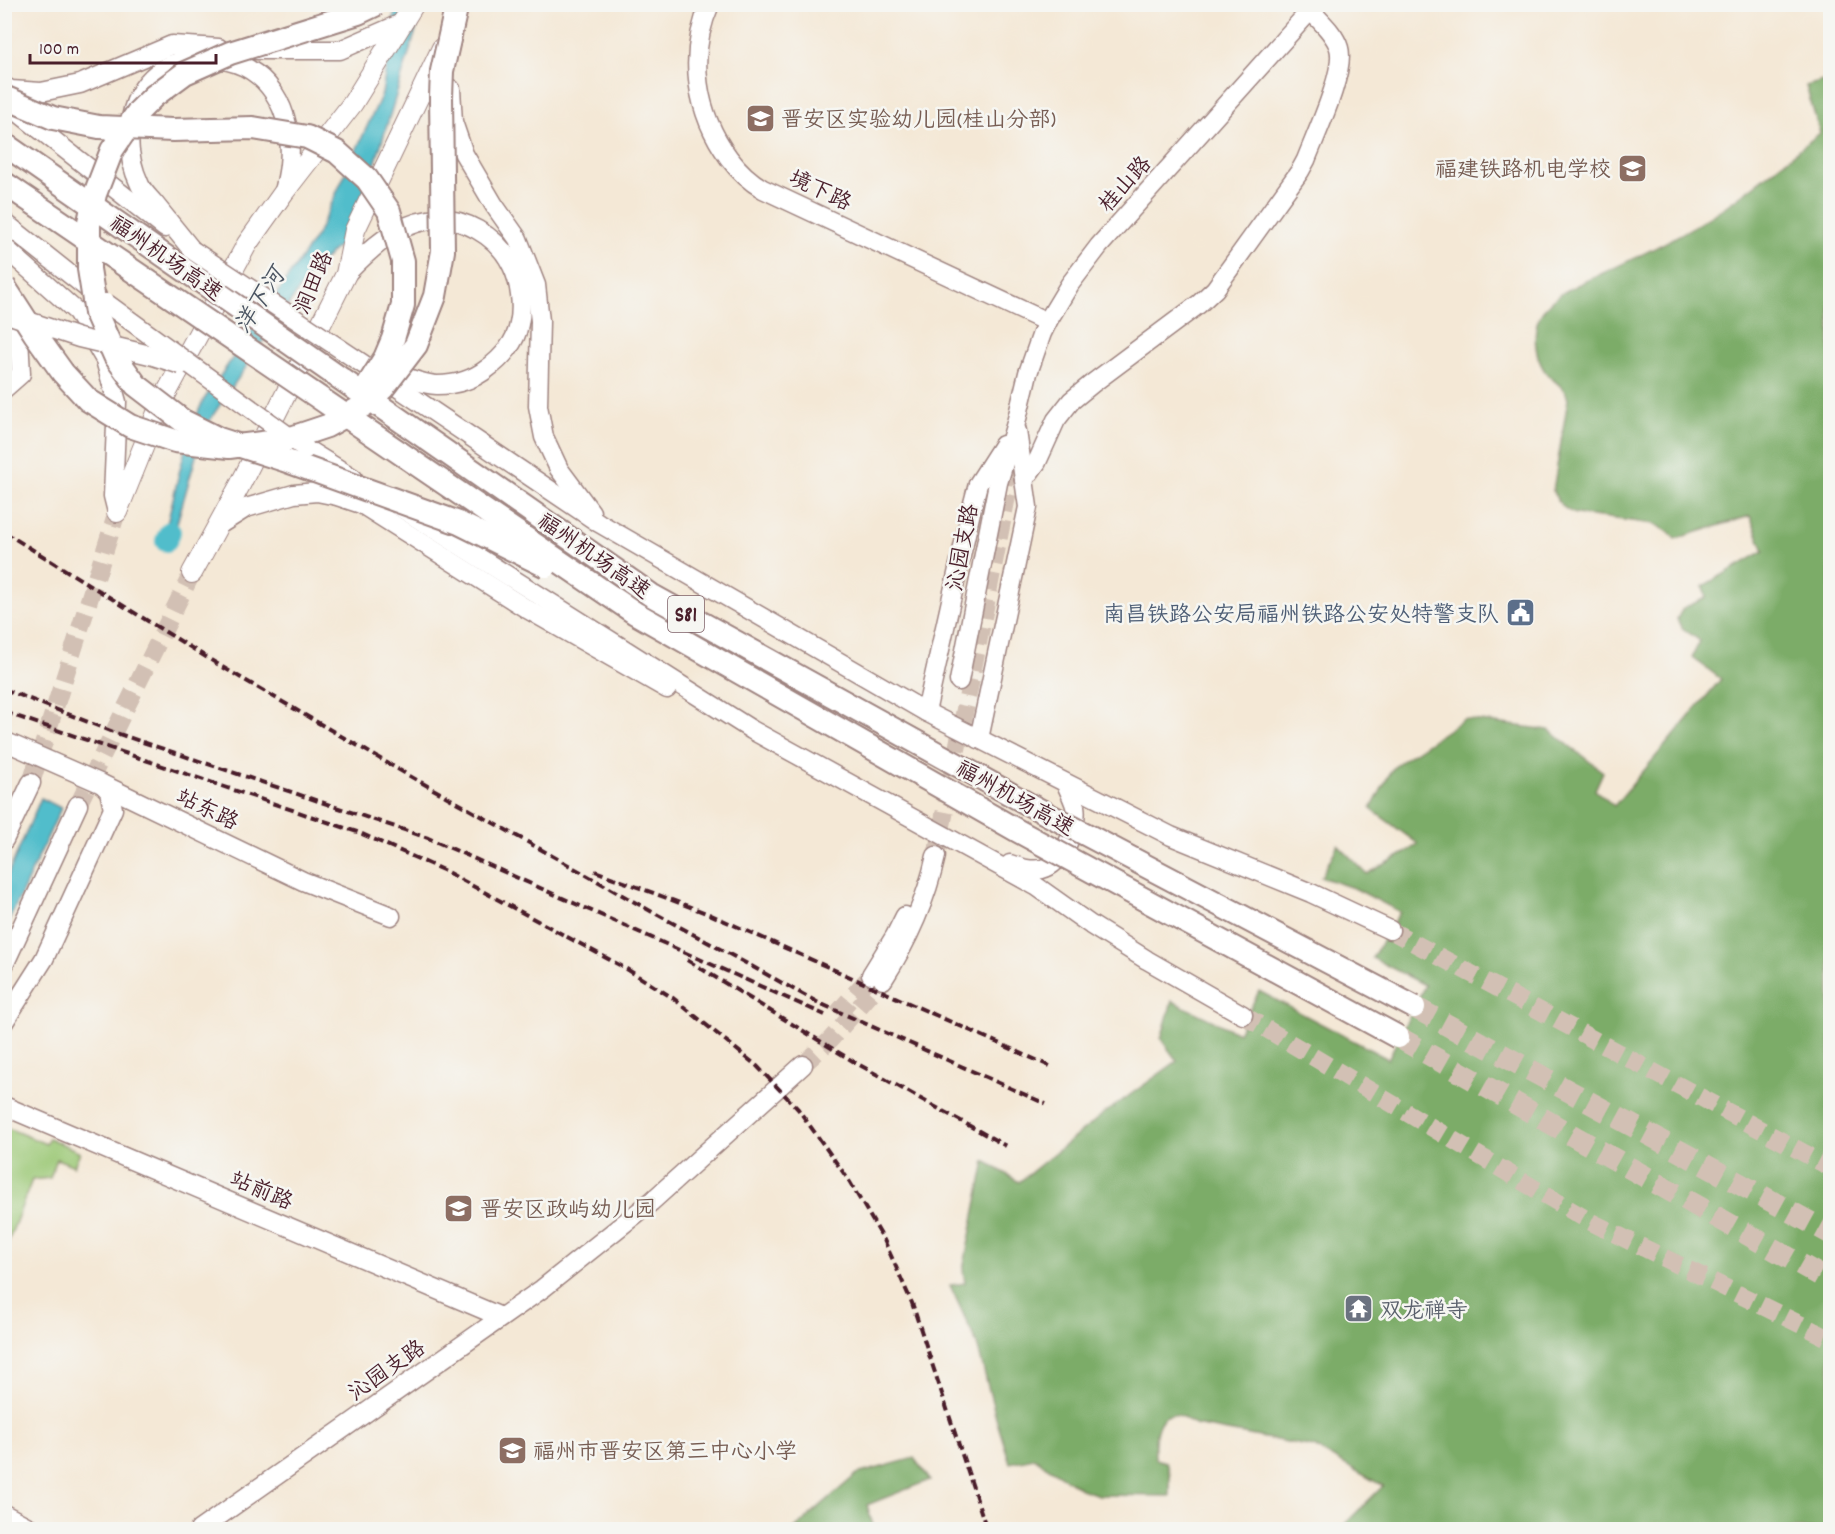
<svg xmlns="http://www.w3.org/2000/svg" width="1835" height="1534" viewBox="0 0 1835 1534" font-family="Dekko,'LXGW WenKai TC',sans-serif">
<rect width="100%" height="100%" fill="#f6f6f2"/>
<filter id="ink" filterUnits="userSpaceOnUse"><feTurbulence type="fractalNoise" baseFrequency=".0167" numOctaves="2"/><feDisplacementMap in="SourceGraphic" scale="12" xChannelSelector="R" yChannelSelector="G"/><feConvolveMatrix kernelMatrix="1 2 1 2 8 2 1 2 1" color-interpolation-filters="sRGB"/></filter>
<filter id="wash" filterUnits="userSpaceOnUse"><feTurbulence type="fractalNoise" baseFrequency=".008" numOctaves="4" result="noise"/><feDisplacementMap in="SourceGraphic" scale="24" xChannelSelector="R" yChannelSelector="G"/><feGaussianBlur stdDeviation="1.35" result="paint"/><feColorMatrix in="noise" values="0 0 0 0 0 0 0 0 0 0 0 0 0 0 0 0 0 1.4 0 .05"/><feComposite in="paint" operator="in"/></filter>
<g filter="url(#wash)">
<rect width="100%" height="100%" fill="#f4e8d6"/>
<path fill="#9bc876" stroke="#727450" stroke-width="1.5" d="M5 1127 46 1144 49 1138 80 1152 74 1166 57 1159 50 1178 32 1180 5 1250Z"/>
<g fill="#7cac67" stroke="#636649" stroke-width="1.5">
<path d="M1830 79V1529H1340L1383 1486 1314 1447 1195 1425C1190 1422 1184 1416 1178 1415 1154 1410 1154 1445 1155 1459L1166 1462 1170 1476V1496L1099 1495 1081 1489 1034 1458 1010 1463 998 1425 977 1344 950 1285 965 1283 963 1270 985 1161 1019 1182 1102 1115 1177 1061 1161 1039 1172 1001 1238 1033 1259 991 1388 1059 1425 985 1372 958 1400 912 1356 889 1321 877 1338 845 1367 874 1405 853 1418 844 1371 809 1391 771 1397 764 1464 719 1549 730 1603 772 1595 790 1614 806 1721 679 1692 657 1700 641 1681 627 1677 619 1683 608 1706 598 1703 586 1764 551 1750 516 1675 539 1669 532 1655 524 1576 514C1564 510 1558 503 1553 491L1568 399C1565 387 1556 383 1548 375 1536 362 1533 339 1537 323 1546 295 1578 285 1601 274 1644 254 1687 233 1726 206 1759 183 1789 157 1820 133L1806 86Z"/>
<path d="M914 1458 930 1480 867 1505 874 1529H794L857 1474Z"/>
</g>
<g fill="#51bdcb" stroke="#4e6e7b" stroke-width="1.5">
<path d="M396 5H420L416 30 355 230 311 272 211 418 200 442 175 530 170 532 166 528C177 485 184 441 203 401L317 235 382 94Z"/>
<path d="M41 798 61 808 5 929V881Z"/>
</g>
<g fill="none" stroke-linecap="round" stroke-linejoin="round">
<path stroke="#51bdcb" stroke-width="22" d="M166 541 170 532"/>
</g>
</g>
<g filter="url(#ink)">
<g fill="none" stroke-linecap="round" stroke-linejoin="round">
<g stroke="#d2c0b4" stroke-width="18" stroke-dasharray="18 9" stroke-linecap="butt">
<path d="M31 783 117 512"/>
<path d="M78 805 192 573"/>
<path d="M936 856 1009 486 1013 451"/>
<path d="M1390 930 1830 1167"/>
<path d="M837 1014 871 975"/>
<path d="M1243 1015 1589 1221 1830 1339"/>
<path d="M803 1065 830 1040 883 980"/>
</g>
<g stroke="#d2c0b4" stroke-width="22" stroke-dasharray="22 11" stroke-linecap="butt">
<path d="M1414 1007 1830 1233"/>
<path d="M1398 1037 1830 1281"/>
</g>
<defs>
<g id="secondary">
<path d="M710 4C687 56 696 113 729 158 738 170 749 181 763 189L1047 322"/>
<path d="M252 50H340L404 22"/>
<path d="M4 86 11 90 41 92 80 84 172 45 219 48"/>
<path d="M451 89 453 122 464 154 494 205 518 239 536 285 540 321 538 406 544 437 559 469 591 512"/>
<path d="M5 102 165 228"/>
<path d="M4 222 97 296"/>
<path d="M4 247 77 312 105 360 117 402 113 496 117 512"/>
<path d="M192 250C179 234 167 219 154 203 150 198 143 192 140 185 123 149 124 99 158 72 173 61 192 58 210 59 268 60 295 112 289 165 288 174 286 183 284 192"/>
<path d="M346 274C369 250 395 225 429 220 462 215 498 236 512 266 520 282 523 307 519 324 516 342 502 358 488 368 473 380 456 385 437 385 420 384 400 375 384 369"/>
<path d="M4 322 19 338 21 374 4 389"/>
<path d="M354 358 599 523 926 712 1171 836 1311 893 1390 930"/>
<path d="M306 449 353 478"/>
<path d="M1024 480 1037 462 1056 420 1071 401 1093 383 1199 304 1215 289 1300 171 1306 160C1315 136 1346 71 1339 48 1335 34 1321 22 1311 11"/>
<path d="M399 507 752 730 1036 886 1091 925 1147 960 1243 1015"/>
<path d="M219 525 246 508 294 494 317 492 337 496 361 504 527 609 667 689"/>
<path d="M959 681 998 483 1016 423 1028 373 1042 333 1049 319 1070 284 1099 246 1316 4"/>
<path d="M926 712 972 507 978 484 1003 445"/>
<path d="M979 739 1028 507 1017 431"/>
<path d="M4 741 102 784 303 881 391 916"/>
<path d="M4 840 31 783"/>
<path d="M1010 864C1021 868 1030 871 1042 869 1063 864 1079 826 1075 806 1073 799 1069 791 1066 784"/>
<path d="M4 965 78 805"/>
<path d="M871 975 895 936 905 916"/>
<path d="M883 980C908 941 926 901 936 856"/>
<path d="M4 1022 44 959 113 809 109 791 102 784"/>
<path d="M4 1106 501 1317"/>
<path d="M4 1514 34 1530"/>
<path d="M199 1530 542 1289 651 1202 803 1065"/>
</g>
<g id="primary">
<path d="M117 512 161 403 247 244 284 192 353 103 414 4"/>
<path d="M192 573 240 485 346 274 355 230 442 48"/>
</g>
</defs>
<use href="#secondary" stroke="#9f8480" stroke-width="21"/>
<use href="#primary" stroke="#9f8480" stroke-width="22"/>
<use href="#secondary" stroke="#fff" stroke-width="18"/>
<use href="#primary" stroke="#fff" stroke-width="20"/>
<g stroke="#4a1f2b" stroke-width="4" stroke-dasharray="9 4.5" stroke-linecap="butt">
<path d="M4 532 219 665 408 775 647 909 817 1002 1046 1104"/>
<path d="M4 689 116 733 428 838 825 1015"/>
<path d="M4 712 360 833 445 871 625 968 673 998 757 1066 798 1109 848 1179 884 1240 912 1303 987 1530"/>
<path d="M595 871 709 914 1052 1067"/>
<path d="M687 960 856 1063 1006 1146"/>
</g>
<defs>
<g id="secondary-bridge">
<path d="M192 250 354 358"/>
<path d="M106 303 306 449"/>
<path d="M4 313 79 338 150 355 181 365"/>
</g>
<g id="highway-bridge">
<path d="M377 4 358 13 230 53 185 73 154 96 138 112 112 150 95 194 89 222V269L96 313 115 356 136 385 183 421 219 439 284 460 459 523 546 566"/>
<path d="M4 97 53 118 99 127 173 130 253 128 307 137 337 152 367 179 389 211 403 261V305L393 339 385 358 366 388 362 391"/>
<path d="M4 144 651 595 1030 805 1414 1007"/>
<path d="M4 183 635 613 1018 831 1398 1037"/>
<path d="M4 286 35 334 63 373 88 400 130 426 175 441 229 447 285 440 327 426 363 406 383 388 416 345 435 296 443 251 441 97 442 71 457 4"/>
</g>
</defs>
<use href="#secondary-bridge" stroke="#9f8480" stroke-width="21" stroke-linecap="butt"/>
<use href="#highway-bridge" stroke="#9f8480" stroke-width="26" stroke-linecap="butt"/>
<use href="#secondary-bridge" stroke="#fff" stroke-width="18"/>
<use href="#highway-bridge" stroke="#fff" stroke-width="22"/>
</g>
</g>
<defs>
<symbol id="school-square" viewBox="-11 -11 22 22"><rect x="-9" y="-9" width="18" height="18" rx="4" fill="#8d6e63" stroke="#f6f6f2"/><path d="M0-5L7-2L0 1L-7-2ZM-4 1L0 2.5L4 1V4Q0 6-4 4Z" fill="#fff"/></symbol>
<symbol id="civic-square" viewBox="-11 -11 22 22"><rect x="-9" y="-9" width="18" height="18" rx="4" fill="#5c6f8a" stroke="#f6f6f2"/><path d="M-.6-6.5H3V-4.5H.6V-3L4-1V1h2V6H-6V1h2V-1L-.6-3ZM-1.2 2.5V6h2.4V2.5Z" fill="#fff"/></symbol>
<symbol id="temple-square" viewBox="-11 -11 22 22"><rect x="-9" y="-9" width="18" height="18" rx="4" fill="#6b7280" stroke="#f6f6f2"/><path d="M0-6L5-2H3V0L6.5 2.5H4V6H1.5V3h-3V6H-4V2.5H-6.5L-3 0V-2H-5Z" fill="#fff"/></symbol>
</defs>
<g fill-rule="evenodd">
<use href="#school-square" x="744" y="102" width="33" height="33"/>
<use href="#school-square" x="1616" y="152" width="33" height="33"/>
<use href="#civic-square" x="1504" y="596" width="33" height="33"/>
<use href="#school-square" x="442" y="1192" width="33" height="33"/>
<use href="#temple-square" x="1342" y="1292" width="33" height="33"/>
<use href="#school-square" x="496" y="1434" width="33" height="33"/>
</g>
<g text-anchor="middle" stroke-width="5" stroke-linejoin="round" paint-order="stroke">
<rect fill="#f6f6f2" stroke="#7e6067" stroke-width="1.5" x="668" y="596" width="36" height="36" rx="4.5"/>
<g font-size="21" font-weight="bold" fill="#4a1f2b">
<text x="686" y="621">S81</text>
</g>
<g font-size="22" fill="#785e54" stroke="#f6f6f2" text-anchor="start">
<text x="781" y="126">晋安区实验幼儿园(桂山分部)</text>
<text x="1611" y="176" text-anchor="end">福建铁路机电学校</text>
<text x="480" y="1216">晋安区政屿幼儿园</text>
<text x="533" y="1458">福州市晋安区第三中心小学</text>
</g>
<g font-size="22" fill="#4a1f2b" stroke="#f6f6f2">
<text transform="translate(1124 183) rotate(-48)" y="8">桂山路</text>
<text transform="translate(821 189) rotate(25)" y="8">境下路</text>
<text transform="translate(167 257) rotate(35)" y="8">福州机场高速</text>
<text transform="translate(312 282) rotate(-67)" y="8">涧田路</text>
<text transform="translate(961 547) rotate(-79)" y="8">沁园支路</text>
<text transform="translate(595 555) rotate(35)" y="8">福州机场高速</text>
<text transform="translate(1016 797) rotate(29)" y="8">福州机场高速</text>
<text transform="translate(208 808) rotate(26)" y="8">站东路</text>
<text transform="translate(262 1189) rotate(23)" y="8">站前路</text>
<text transform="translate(386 1369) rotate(-35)" y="8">沁园支路</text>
</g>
<g font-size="22" fill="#4e5e75" stroke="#f6f6f2" text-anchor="end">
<text x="1499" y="621">南昌铁路公安局福州铁路公安处特警支队</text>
</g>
<g font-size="22" fill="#5b616d" stroke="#f6f6f2" text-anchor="start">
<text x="1380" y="1317">双龙禅寺</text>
</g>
<g font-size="24" font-style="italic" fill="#4c5663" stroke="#f6f6f2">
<text transform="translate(259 300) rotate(-57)" y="8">洋下河</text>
</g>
</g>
<rect width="1835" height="1534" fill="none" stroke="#f6f6f2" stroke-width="24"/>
<path d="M30 54v9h186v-9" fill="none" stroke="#4a1f2b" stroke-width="3"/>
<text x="39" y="54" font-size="18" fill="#4a1f2b" stroke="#f6f6f2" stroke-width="4.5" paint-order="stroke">100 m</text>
</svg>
